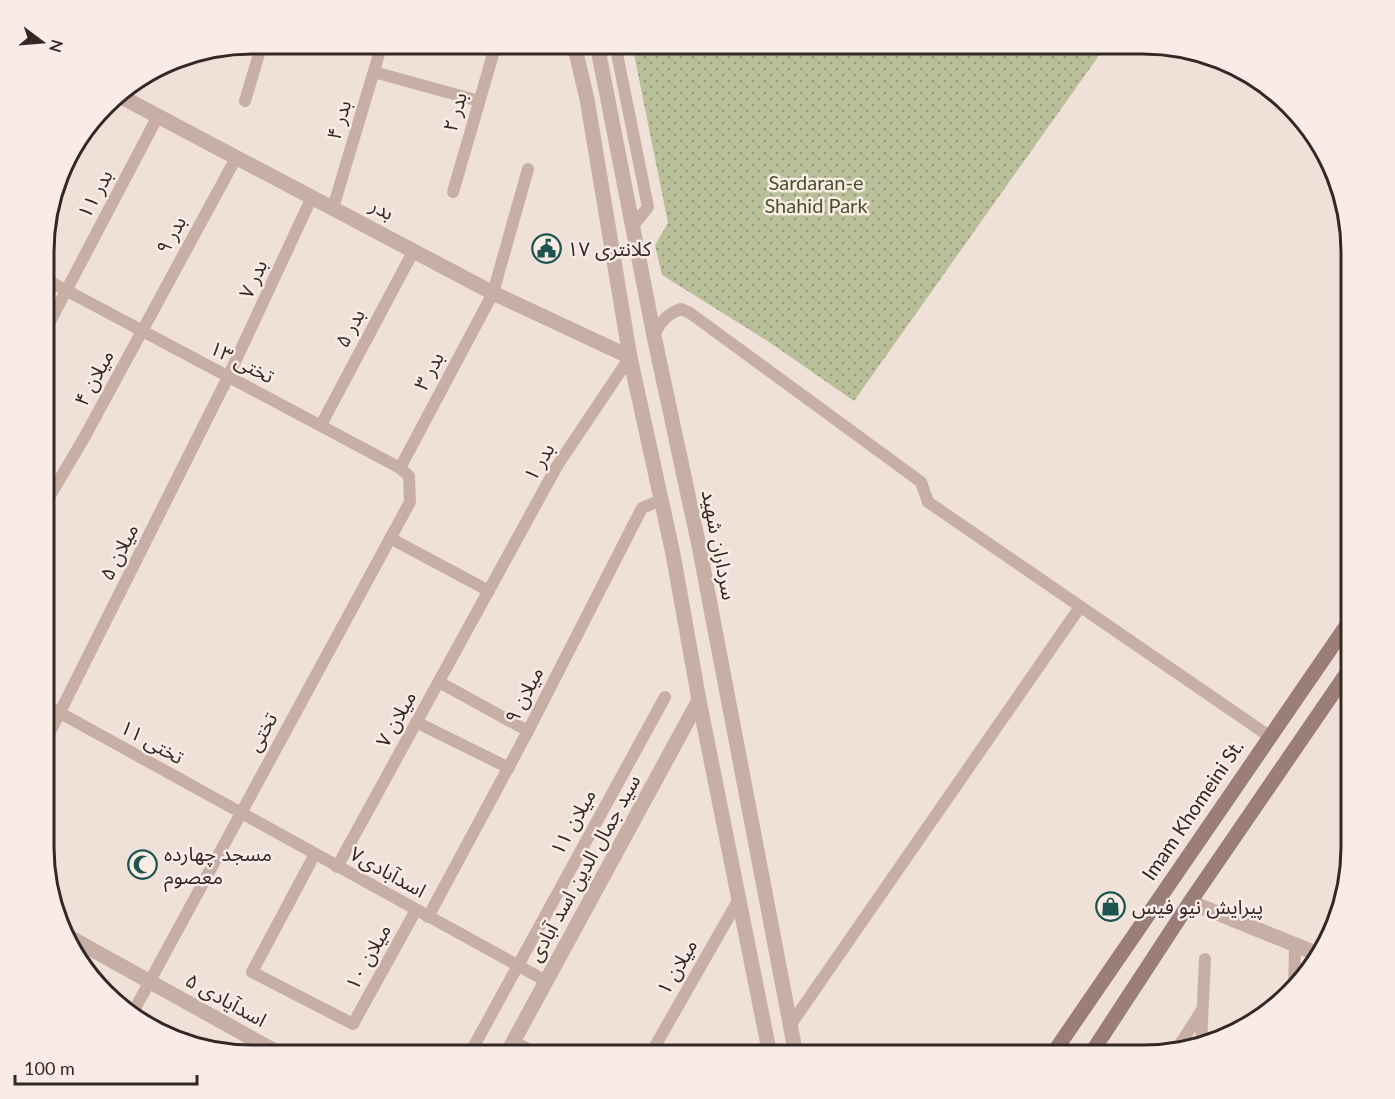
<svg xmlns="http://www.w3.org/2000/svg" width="1395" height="1099" viewBox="0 0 1395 1099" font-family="Lato,'Noto Sans Arabic',sans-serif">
<defs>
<pattern id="park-dots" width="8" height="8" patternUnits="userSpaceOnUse" patternTransform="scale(1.5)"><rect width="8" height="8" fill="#b8bf99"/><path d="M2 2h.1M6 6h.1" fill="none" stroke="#969b7d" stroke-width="1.8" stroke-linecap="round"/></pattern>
</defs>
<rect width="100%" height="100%" fill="#f0e1d8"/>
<path fill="url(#park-dots)" d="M632 44H1107L854 401 769 342 662 275 655 245 668 223Z"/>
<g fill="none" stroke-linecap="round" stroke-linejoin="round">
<g stroke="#c8afa5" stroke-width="12">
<path d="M615 44 648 207 633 226"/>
<path d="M374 72 479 101"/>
<path d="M245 101 262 44"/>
<path d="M453 192 496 44"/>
<path d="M333 208 382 44"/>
<path d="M45 279 400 468 409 476 410 502 132 1014"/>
<path d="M45 331 158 116"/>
<path d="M654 336C660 322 667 314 681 309L690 313 921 482 928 502 1269 736"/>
<path d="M321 425 414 250"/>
<path d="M400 468 493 293 528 169"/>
<path d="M45 504 84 438 236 158"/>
<path d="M390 538 489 591"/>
<path d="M439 682 528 731"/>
<path d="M44 704 546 981"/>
<path d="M416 722 509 768"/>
<path d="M44 744 228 377 312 197"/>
<path d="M315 854 252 972 353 1024 416 910"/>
<path d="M337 867 557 466 630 357"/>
<path d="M428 917 528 731 642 508 661 500"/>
<path d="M1294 989 1295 945"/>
<path d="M789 1027 1080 607"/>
<path d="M513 1041 539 1055"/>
<path d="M1201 1044 1205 959"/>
<path d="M1177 1049 1202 1010"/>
<path d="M469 1055 665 697"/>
<path d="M650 1055 739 899"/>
</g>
<g stroke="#c8afa5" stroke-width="15">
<path d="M574 44 587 99 630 357 673 554 699 700 770 1055"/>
<path d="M597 44 654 336 699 546 796 1055"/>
<path d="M116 94 493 293 630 357"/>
<path d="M1190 902 1318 954"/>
<path d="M64 934 282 1055"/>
<path d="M506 1055 699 700"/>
</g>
<g stroke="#9b7e77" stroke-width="15">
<path d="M1052 1055 1351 619"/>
<path d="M1090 1055 1190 902 1351 667"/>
</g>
</g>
<defs>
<symbol id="civic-ring" viewBox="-11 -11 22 22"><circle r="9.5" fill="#f8ece4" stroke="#1d544f" stroke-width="1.5"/><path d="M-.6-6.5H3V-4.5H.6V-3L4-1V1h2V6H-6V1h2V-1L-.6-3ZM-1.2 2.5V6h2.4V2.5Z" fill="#1d544f"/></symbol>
<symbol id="mosque-ring" viewBox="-11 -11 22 22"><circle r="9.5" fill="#f8ece4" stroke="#1d544f" stroke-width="1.5"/><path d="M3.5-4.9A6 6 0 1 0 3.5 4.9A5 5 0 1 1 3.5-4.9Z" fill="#1d544f"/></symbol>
<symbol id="shop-ring" viewBox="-11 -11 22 22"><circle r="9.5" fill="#f8ece4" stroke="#1d544f" stroke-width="1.5"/><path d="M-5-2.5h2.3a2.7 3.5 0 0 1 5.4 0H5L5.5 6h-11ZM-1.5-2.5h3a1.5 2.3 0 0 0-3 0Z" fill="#1d544f"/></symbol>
</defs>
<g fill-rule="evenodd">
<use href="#civic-ring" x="530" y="232" width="33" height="33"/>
<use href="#mosque-ring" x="126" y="848" width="33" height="33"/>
<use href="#shop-ring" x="1094" y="890" width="33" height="33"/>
</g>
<g text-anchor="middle" stroke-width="5" stroke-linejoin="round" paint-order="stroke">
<g font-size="20" fill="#342826" stroke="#f8ece4">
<text transform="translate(455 112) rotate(-74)" y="7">بدر ۲</text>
<text transform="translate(339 120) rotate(-73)" y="7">بدر ۴</text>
<text transform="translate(95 194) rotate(-62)" y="7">بدر ۱۱</text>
<text transform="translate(382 209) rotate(28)" y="7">بدر</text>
<text transform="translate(171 235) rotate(-61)" y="7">بدر ۹</text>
<text transform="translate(253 279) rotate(-65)" y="7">بدر ۷</text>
<text transform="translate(350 328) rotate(-62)" y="7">بدر ۵</text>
<text transform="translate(242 362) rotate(27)" y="7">تختی ۱۳</text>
<text transform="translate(429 371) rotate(-62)" y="7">بدر ۳</text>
<text transform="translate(94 378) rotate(-62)" y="7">میلان ۴</text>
<text transform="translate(539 462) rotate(-59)" y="7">بدر ۱</text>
<text transform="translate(719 545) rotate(79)" y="7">سرداران شهید</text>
<text transform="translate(119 552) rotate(-63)" y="7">میلان ۵</text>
<text transform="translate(524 695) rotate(-63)" y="7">میلان ۹</text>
<text transform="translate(396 719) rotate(-61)" y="7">میلان ۷</text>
<text transform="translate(262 732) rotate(-61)" y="7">تختی</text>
<text transform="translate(152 742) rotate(29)" y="7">تختی ۱۱</text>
<text transform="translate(1193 810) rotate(-56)" y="7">Imam Khomeini St.</text>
<text transform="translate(573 822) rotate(-61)" y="7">میلان ۱۱</text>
<text transform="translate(584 868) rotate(-61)" y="7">سید جمال الدین اسد آبادی</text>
<text transform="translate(388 872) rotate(29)" y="7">اسدآبادی۷</text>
<text transform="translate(368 957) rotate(-61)" y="7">میلان ۱۰</text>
<text transform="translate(677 967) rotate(-60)" y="7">میلان ۱</text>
<text transform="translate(226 1000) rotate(29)" y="7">اسدآیادی ۵</text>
</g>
<g font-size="20" fill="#49512b" stroke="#f8ece4">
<text x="816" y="190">Sardaran-e<tspan x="816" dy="23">Shahid Park</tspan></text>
</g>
<g font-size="20" fill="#342826" stroke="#f8ece4" text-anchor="start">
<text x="567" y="256">کلانتری ۱۷</text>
<text x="164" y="861">مسجد چهارده<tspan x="164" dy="23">معصوم</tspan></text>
<text x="1132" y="914">پیرایش نیو فیس</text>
</g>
</g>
<path d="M0 0H1395V1099H0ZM252 54H1143A198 198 0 0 1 1341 252V847A198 198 0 0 1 1143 1045H252A198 198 0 0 1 54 847V252A198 198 0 0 1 252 54Z" fill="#f8ece4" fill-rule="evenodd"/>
<path fill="none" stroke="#342826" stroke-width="3" d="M252 54H1143A198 198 0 0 1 1341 252V847A198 198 0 0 1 1143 1045H252A198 198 0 0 1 54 847V252A198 198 0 0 1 252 54Z"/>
<g transform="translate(42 42) rotate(106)" stroke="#f8ece4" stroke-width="4.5" paint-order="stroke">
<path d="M0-4.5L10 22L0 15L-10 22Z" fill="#342826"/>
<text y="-9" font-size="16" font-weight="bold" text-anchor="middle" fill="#342826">N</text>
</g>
<path d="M15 1075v9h182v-9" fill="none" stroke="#342826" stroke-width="3"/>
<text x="24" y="1075" font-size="18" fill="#342826" stroke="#f8ece4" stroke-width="4.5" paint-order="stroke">100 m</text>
</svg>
